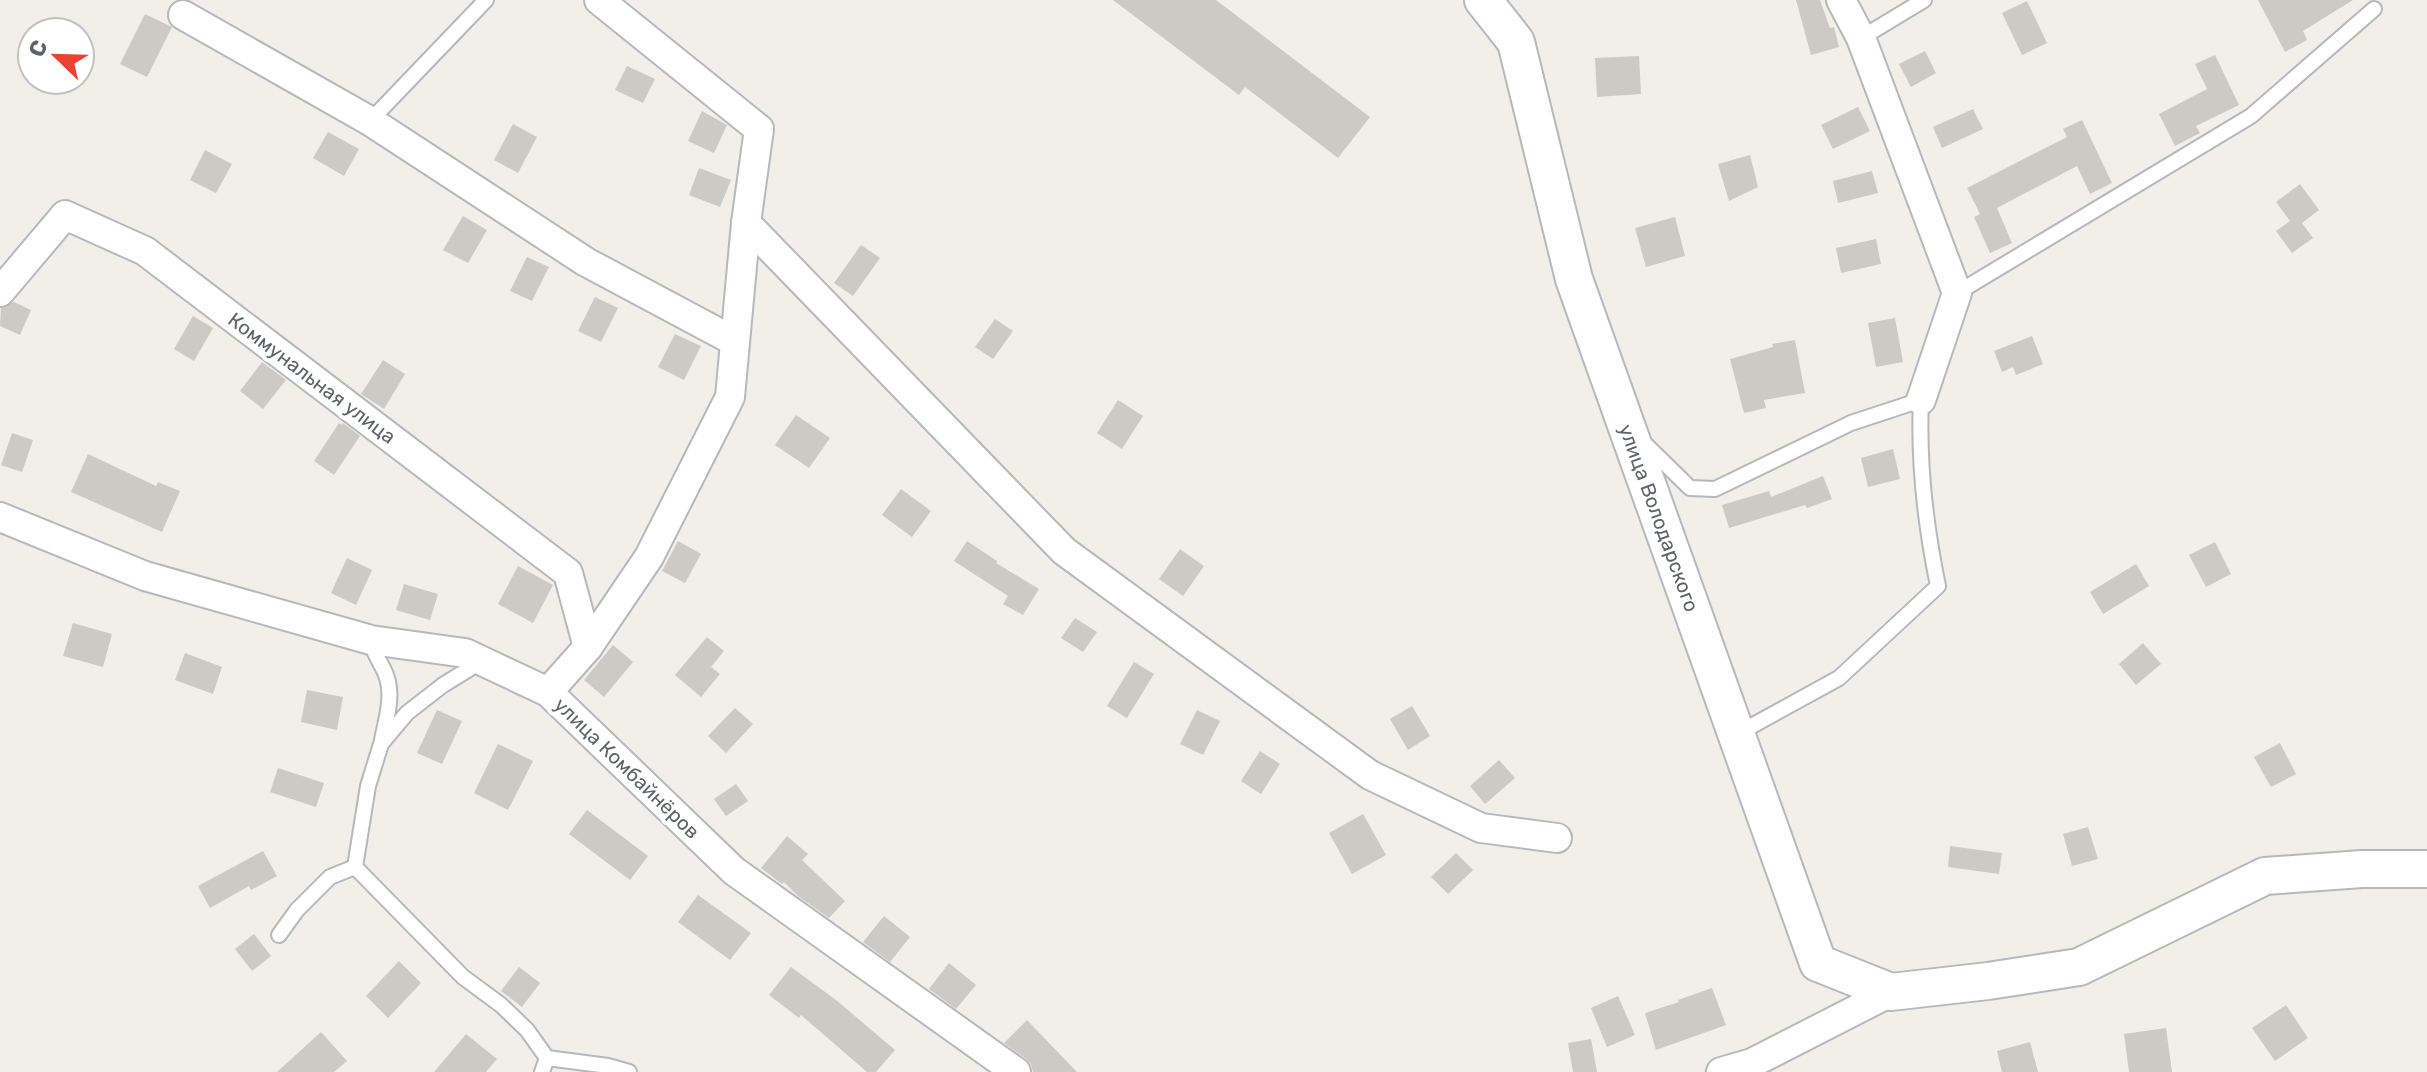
<svg xmlns="http://www.w3.org/2000/svg" width="2427" height="1072" viewBox="0 0 2427 1072" font-family="Rubik,sans-serif">
<rect width="100%" height="100%" fill="#f1efe8"/>
<g fill="#cccac5">
<path d="M1113 0H1216L1370 117 1338 158 1245 87 1239 95Z"/>
<path d="M1796 0H1820L1830 28 1834 27 1839 47 1811 55Z"/>
<path d="M2258 0H2353L2303 31 2307 40 2285 52Z"/>
<path d="M2027 1 2047 43 2022 55 2002 13Z"/>
<path d="M145 14 172 27 147 77 120 64Z"/>
<path d="M1925 51 1936 73 1911 87 1899 64Z"/>
<path d="M2215 55 2239 105 2196 126 2200 133 2175 146 2159 114 2207 89 2195 64Z"/>
<path d="M1639 56 1641 94 1597 97 1595 58Z"/>
<path d="M627 66 655 79 643 103 615 90Z"/>
<path d="M1858 107 1870 131 1833 149 1821 125Z"/>
<path d="M1973 109 1983 129 1942 148 1933 127Z"/>
<path d="M702 111 727 125 714 153 688 141Z"/>
<path d="M2082 120 2112 183 2090 194 2077 166 1997 208 2012 243 1990 253 1974 217 1980 214 1967 188 2067 137 2063 129Z"/>
<path d="M513 124 537 137 518 173 494 160Z"/>
<path d="M328 132 359 149 344 176 313 158Z"/>
<path d="M205 150 232 164 216 193 190 180Z"/>
<path d="M1750 155 1758 187 1729 201 1718 164Z"/>
<path d="M699 168 731 180 720 207 689 195Z"/>
<path d="M1872 171 1878 193 1838 203 1833 181Z"/>
<path d="M2300 184 2319 210 2302 223 2313 238 2292 253 2276 231 2290 221 2276 202Z"/>
<path d="M463 216 487 230 468 263 443 250Z"/>
<path d="M1675 217 1685 256 1646 267 1635 228Z"/>
<path d="M1876 239 1881 264 1841 273 1836 248Z"/>
<path d="M861 245 880 258 853 296 834 283Z"/>
<path d="M527 257 549 267 532 301 510 291Z"/>
<path d="M595 297 618 308 601 342 578 331Z"/>
<path d="M14 302 31 310 20 335 0 326 1 308Z"/>
<path d="M193 316 213 328 194 361 174 349Z"/>
<path d="M1895 318 1903 362 1876 367 1868 323Z"/>
<path d="M995 319 1013 331 993 359 975 347Z"/>
<path d="M675 334 701 346 684 380 658 367Z"/>
<path d="M2032 336 2043 364 2016 375 2013 367 2002 372 1994 351Z"/>
<path d="M1795 340 1805 393 1764 400 1766 408 1744 413 1730 359 1773 347 1772 344Z"/>
<path d="M383 360 405 374 384 409 361 394Z"/>
<path d="M262 362 286 380 263 409 240 391Z"/>
<path d="M1118 400 1143 416 1122 449 1097 433Z"/>
<path d="M796 415 830 438 809 468 775 445Z"/>
<path d="M339 423 342 425 343 423 360 436 334 475 314 461Z"/>
<path d="M12 433 33 440 22 472 1 465Z"/>
<path d="M1893 449 1900 479 1868 487 1861 458Z"/>
<path d="M88 454 156 486 158 482 180 491 162 532 71 492Z"/>
<path d="M1823 476 1832 499 1807 508 1805 505 1729 528 1722 505 1769 491 1771 497Z"/>
<path d="M901 489 931 511 912 537 882 515Z"/>
<path d="M678 541 701 554 685 583 662 571Z"/>
<path d="M967 541 997 561 996 563 1039 589 1023 615 1003 604 1008 596 954 561Z"/>
<path d="M2215 542 2231 574 2206 587 2189 555Z"/>
<path d="M1180 549 1204 566 1183 596 1159 579Z"/>
<path d="M347 558 372 570 356 605 331 593Z"/>
<path d="M2136 564 2149 586 2103 614 2090 592Z"/>
<path d="M518 566 553 585 533 623 498 604Z"/>
<path d="M404 584 438 594 430 620 396 610Z"/>
<path d="M1075 618 1097 632 1083 652 1061 638Z"/>
<path d="M73 623 112 634 103 667 63 656Z"/>
<path d="M707 637 724 651 711 667 720 674 701 697 675 675Z"/>
<path d="M2143 643 2161 664 2136 685 2119 664Z"/>
<path d="M613 645 633 662 604 697 584 680Z"/>
<path d="M185 653 222 667 213 694 175 680Z"/>
<path d="M1134 662 1154 674 1127 718 1107 706Z"/>
<path d="M307 690 343 697 337 730 301 722Z"/>
<path d="M1412 706 1430 736 1408 750 1390 719Z"/>
<path d="M735 708 753 724 726 753 708 736Z"/>
<path d="M437 710 462 721 442 764 417 753Z"/>
<path d="M1197 710 1220 721 1203 755 1180 744Z"/>
<path d="M2280 743 2296 774 2271 787 2254 757Z"/>
<path d="M498 744 533 761 508 810 474 793Z"/>
<path d="M1260 751 1280 764 1261 794 1241 781Z"/>
<path d="M1499 760 1515 778 1485 804 1470 786Z"/>
<path d="M278 768 324 783 316 807 270 792Z"/>
<path d="M736 784 748 801 726 816 714 799Z"/>
<path d="M587 810 648 856 630 880 569 834Z"/>
<path d="M1363 814 1386 855 1352 874 1329 833Z"/>
<path d="M2088 827 2098 859 2072 866 2063 834Z"/>
<path d="M787 836 808 854 802 860 845 901 829 918 798 896 784 882 782 884 761 868Z"/>
<path d="M1950 846 2002 853 1999 874 1948 867Z"/>
<path d="M263 851 277 876 251 890 249 886 210 908 198 886Z"/>
<path d="M1456 853 1473 870 1448 894 1431 877Z"/>
<path d="M698 895 751 933 730 960 678 922Z"/>
<path d="M884 916 910 937 890 962 863 942Z"/>
<path d="M254 934 271 956 252 971 235 949Z"/>
<path d="M399 961 421 983 388 1018 366 996Z"/>
<path d="M949 963 976 985 956 1009 929 989Z"/>
<path d="M519 967 540 983 522 1007 501 991Z"/>
<path d="M791 967 836 1000 895 1050 876 1072H867L801 1015 799 1018 769 995Z"/>
<path d="M1712 988 1726 1025 1656 1050 1645 1013 1679 1002 1678 1000Z"/>
<path d="M1618 996 1635 1035 1607 1047 1591 1008Z"/>
<path d="M2286 1005 2308 1038 2275 1061 2252 1028Z"/>
<path d="M1027 1020 1077 1072H1033L1031 1064 1026 1059 1004 1043Z"/>
<path d="M2166 1028 2172 1072H2129L2124 1034Z"/>
<path d="M321 1032 347 1061 334 1072H277Z"/>
<path d="M466 1034 497 1059 486 1072H434Z"/>
<path d="M1591 1039 1597 1072H1573L1568 1043Z"/>
<path d="M2030 1042 2038 1072H2002L1997 1051Z"/>
</g>
<g fill="none" stroke-linecap="round" stroke-linejoin="round">
<defs>
<g id="service">
<path d="M1861 38 1924 0"/>
<path d="M370 121 486 0"/>
<path d="M1957 293 2251 116 2374 9"/>
<path d="M1643 442 1690 488 1715 489 1851 423 1921 400C1918 464 1925 523 1938 586L1839 678 1737 734"/>
<path d="M371 640C373 654 381 662 386 675 394 696 386 719 382 740"/>
<path d="M482 661 443 685 407 713 381 744 368 786 355 867 463 977 501 1005 527 1030 547 1058 542 1072"/>
<path d="M279 935 297 910 330 877 355 867"/>
<path d="M547 1058 608 1066 629 1072"/>
</g>
<g id="minor">
<path d="M1841 0 1861 38 1957 293 1921 400"/>
<path d="M183 15 370 121 586 262 734 341"/>
<path d="M746 223 1064 551 1370 775 1481 828 1557 838"/>
<path d="M0 292 65 215 145 251 568 573 588 647"/>
<path d="M0 517 145 576 371 640 465 653 548 692 734 871 1016 1072"/>
<path d="M548 692 588 647 649 557 730 397 746 223 759 129 599 0"/>
<path d="M1721 1072 1752 1063 1891 992"/>
</g>
<path id="tertiary" d="M1483 0 1516 42 1574 279 1818 963 1891 992 1988 981 2079 967 2265 876 2362 869H2427"/>
</defs>
<use href="#service" stroke="#b5b8bc" stroke-width="18"/>
<use href="#minor" stroke="#b5b8bc" stroke-width="32"/>
<use href="#tertiary" stroke="#b5b8bc" stroke-width="40"/>
<use href="#service" stroke="#fff" stroke-width="14"/>
<use href="#minor" stroke="#fff" stroke-width="28"/>
<use href="#tertiary" stroke="#fff" stroke-width="36"/>
</g>
<g text-anchor="middle" stroke-width="8" stroke-linejoin="round" paint-order="stroke">
<g font-size="20" fill="#5f6368" stroke="#fff">
<text transform="translate(312 378) rotate(37)" y="7">Коммунальная улица</text>
<text transform="translate(1659 518) rotate(70)" y="7">улица Володарского</text>
<text transform="translate(627 768) rotate(44)" y="7">улица Комбайнёров</text>
</g>
</g>
<g transform="translate(56 56) rotate(293)"><circle r="38" fill="#ffffff" stroke="#bfc1c3" stroke-width="2"/>
<path d="M0-6L14 30L0 20L-14 30Z" fill="#ea4335"/>
<text y="-12" font-size="22" font-weight="bold" text-anchor="middle" fill="#5f6368">С</text>
</g>
</svg>
